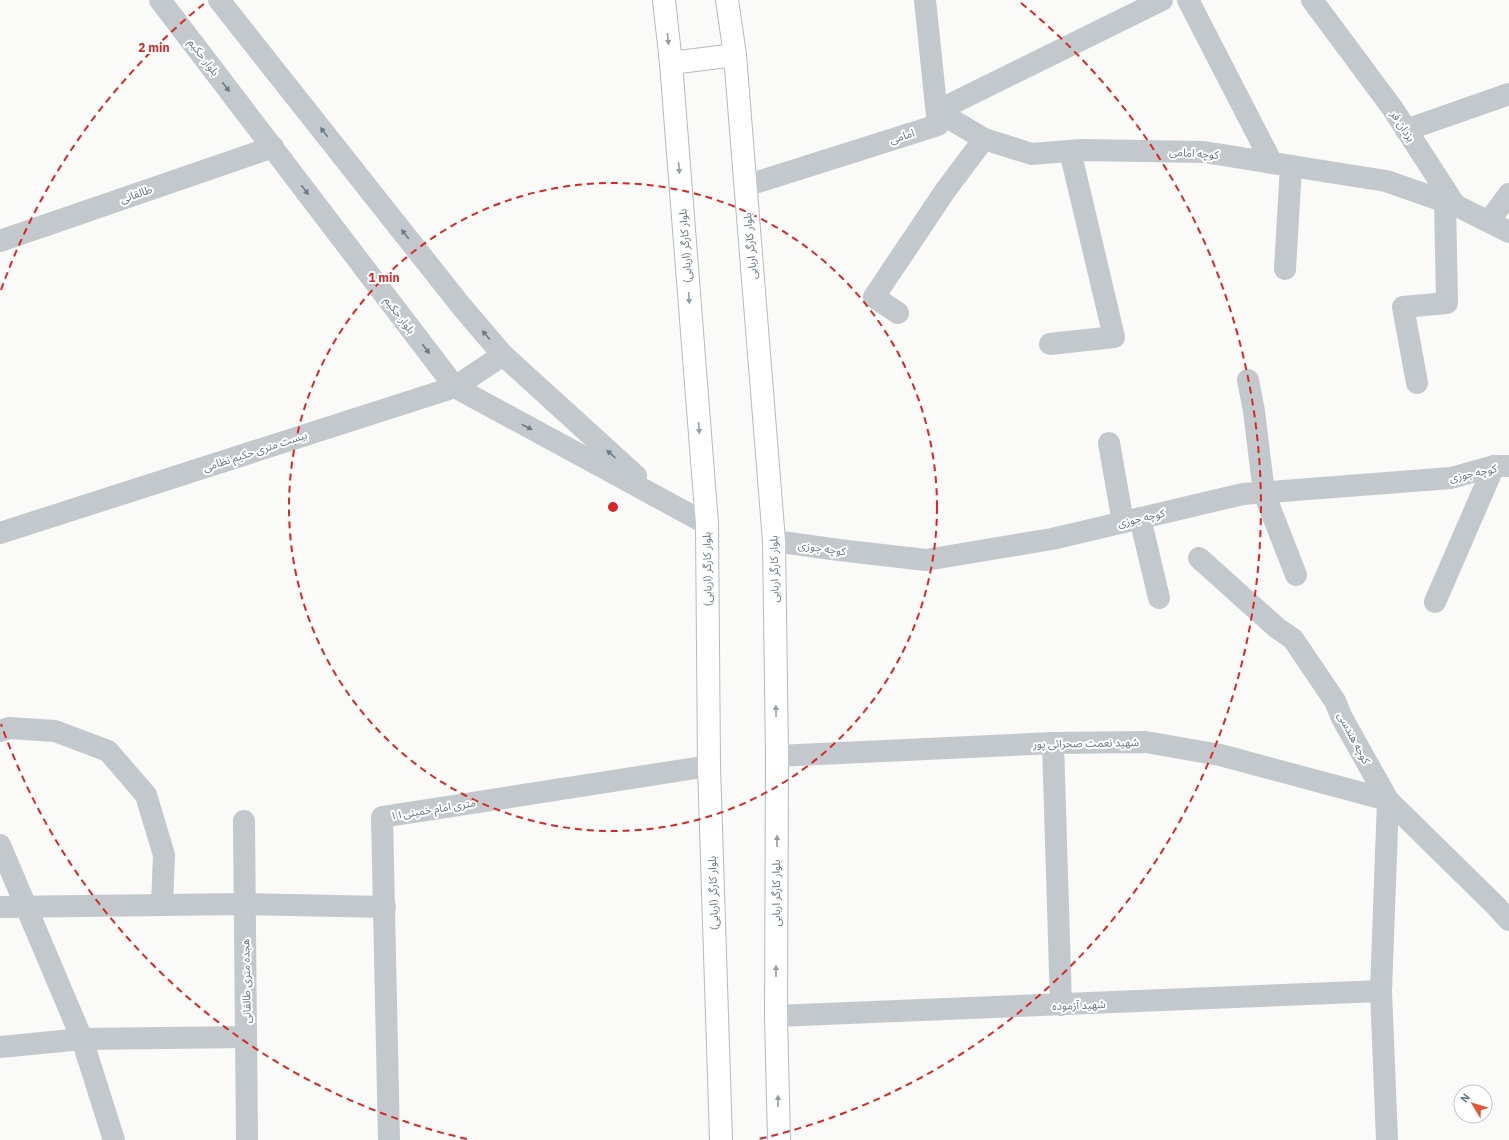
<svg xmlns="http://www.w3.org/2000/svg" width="1509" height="1140" viewBox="0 0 1509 1140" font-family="'IBM Plex Sans','Noto Sans Arabic',sans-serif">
<rect width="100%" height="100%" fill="#fafaf8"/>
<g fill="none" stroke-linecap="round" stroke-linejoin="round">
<defs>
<g id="major">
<path d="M664 0 671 63 707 524 709 766 721 1140"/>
<path d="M727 0 735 55 774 541 777 756 776 1016 779 1140"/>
<path d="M671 63 735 55"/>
</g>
</defs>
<use href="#major" stroke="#b5babe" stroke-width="24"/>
<g stroke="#c3c8cc" stroke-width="22">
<path d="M160 0 455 387 707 524"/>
<path d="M219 0 462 307 503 355 636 476"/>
<path d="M1188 0 1272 163"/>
<path d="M1312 0 1393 109 1455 205 1509 232"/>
<path d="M937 111 984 139 1032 154 1080 150 1204 152 1386 181 1455 205"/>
<path d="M937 111 1162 0"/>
<path d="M1406 130 1509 94"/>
<path d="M745 186 938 125 925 0"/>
<path d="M1489 221 1509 194"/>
<path d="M0 241 273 147"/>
<path d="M1285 269 1291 166"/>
<path d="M898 313 874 297 945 191 984 139"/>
<path d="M1050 344 1114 337 1070 151"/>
<path d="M1248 380 1254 411 1264 493 1296 575"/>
<path d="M1417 383 1403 307 1447 303 1445 202"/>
<path d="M1109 443 1123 522"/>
<path d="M1140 518 1159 598"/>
<path d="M0 533 455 387 503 355"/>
<path d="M774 541 839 550 926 560 1052 539 1243 494 1451 478 1494 466H1509"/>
<path d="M1199 558 1277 628 1293 639 1335 701 1342 718 1388 800 1495 905 1509 920"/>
<path d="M1435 602 1494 466"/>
<path d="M0 731 9 728 55 731 108 751 146 795 164 855 162 905"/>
<path d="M1053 743 1061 1005"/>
<path d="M777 756 1053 743 1146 742 1220 755 1388 800 1381 991 1387 1140"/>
<path d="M244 821 247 1140"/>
<path d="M0 845 82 1039 114 1140"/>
<path d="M0 907 245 904 385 907"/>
<path d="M776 1016 1381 991"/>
<path d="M0 1047 82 1039 246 1037"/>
<path d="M389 1140 382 817 709 766"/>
</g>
<use href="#major" stroke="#fff" stroke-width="22"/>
</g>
<defs><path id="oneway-solid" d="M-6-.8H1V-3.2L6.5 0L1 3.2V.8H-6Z"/></defs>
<g fill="#939fa8">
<use href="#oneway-solid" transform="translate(668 39) rotate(84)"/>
<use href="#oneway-solid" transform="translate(679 168) rotate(86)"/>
<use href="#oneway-solid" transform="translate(689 298) rotate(86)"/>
<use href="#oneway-solid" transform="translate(699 428) rotate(86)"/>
<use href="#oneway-solid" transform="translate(776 711) rotate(-91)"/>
<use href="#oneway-solid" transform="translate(777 841) rotate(-90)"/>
<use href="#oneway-solid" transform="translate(776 971) rotate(-90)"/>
<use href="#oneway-solid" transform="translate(778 1101) rotate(-91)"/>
</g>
<g fill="#6a7a87">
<use href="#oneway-solid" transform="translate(226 87) rotate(53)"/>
<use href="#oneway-solid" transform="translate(324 132) rotate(-128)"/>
<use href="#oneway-solid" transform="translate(305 190) rotate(53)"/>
<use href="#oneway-solid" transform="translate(405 234) rotate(-128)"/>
<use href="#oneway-solid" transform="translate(486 335) rotate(-131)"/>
<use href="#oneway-solid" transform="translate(426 349) rotate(53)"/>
<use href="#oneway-solid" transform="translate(527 427) rotate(28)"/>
<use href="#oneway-solid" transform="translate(611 454) rotate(-138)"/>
</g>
<g fill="none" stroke="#d62828" stroke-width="2" stroke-dasharray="7 5">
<circle cx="613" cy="507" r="324"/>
<path d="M467 1139A649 649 0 0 1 1 724M1 290A649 649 0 0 1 205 3M1021 3A649 649 0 0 1 759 1139"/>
</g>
<g text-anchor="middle" stroke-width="4" stroke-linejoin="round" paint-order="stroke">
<g font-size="11" fill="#657683" stroke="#fff">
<text transform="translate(204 57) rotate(53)" y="4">بلوار حکیم</text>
<text transform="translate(1403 126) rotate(57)" y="4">یزدان فر</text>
<text transform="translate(902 136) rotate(-18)" y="4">امامی</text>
<text transform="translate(1194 153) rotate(4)" y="4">کوچه امامی</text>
<text transform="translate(136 194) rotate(-19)" y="4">طالقانی</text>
<text transform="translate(685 246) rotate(-94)" y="4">بلوار کارگر (اربابی)</text>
<text transform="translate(750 246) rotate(-95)" y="4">بلوار کارگر اربابی</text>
<text transform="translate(400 315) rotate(53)" y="4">بلوار حکیم</text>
<text transform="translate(255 451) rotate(-18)" y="4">بیست متری حکیم نظامی</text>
<text transform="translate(1473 473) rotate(-12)" y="4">کوچه جوزی</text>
<text transform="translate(1141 518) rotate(-13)" y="4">کوچه جوزی</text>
<text transform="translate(822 548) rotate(8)" y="4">کوچه جوزی</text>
<text transform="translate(707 569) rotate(-91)" y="4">بلوار کارگر (اربابی)</text>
<text transform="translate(774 569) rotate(-91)" y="4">بلوار کارگر اربابی</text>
<text transform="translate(1354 738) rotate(62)" y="4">کوچه هندسی</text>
<text transform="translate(1086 743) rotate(-1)" y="4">شهید نعمت صحرائی پور</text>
<text transform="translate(433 809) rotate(-9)" y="4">۱۱متری امام خمینی</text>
<text transform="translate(713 893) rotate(-92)" y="4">بلوار کارگر (اربابی)</text>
<text transform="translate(776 893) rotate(-90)" y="4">بلوار کارگر اربابی</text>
<text transform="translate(246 981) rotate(-91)" y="4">هجده متری طالقانی</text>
<text transform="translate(1079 1005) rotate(-2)" y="4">شهید آزموده</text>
</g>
</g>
<circle cx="613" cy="507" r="6" fill="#d62828" stroke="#fff" stroke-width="2"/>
<g font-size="12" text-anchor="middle" font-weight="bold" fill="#d62828" stroke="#fff" stroke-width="4" stroke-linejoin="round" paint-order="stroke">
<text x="154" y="52">2 min</text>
<text x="384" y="282">1 min</text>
</g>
<g transform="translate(1473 1104) rotate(308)"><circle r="19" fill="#ffffff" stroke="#c1c8cd"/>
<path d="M0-3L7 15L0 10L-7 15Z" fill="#e4572e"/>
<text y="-6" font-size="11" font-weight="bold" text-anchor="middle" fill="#657683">N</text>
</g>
</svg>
